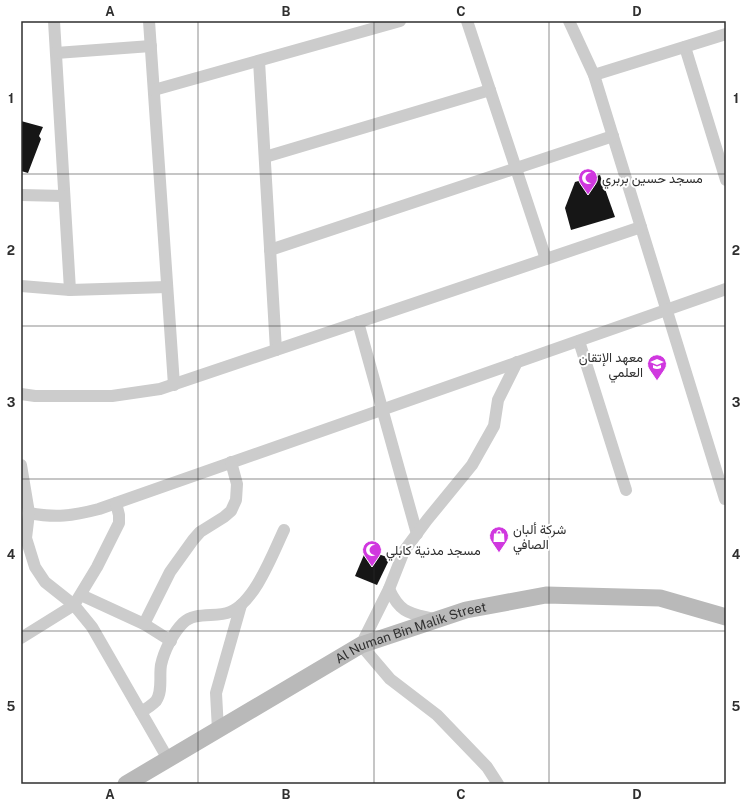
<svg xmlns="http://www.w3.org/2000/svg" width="747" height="805" viewBox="0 0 747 805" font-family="'Public Sans',Vazirmatn,sans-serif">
<rect width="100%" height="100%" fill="#fff"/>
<g fill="#161616">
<path d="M21 121 43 127 39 136 41 139 28 173 21 171Z"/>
<path d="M600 175 615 217 571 230 565 208 575 182Z"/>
<path d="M366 550 390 558 377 585 355 576Z"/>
</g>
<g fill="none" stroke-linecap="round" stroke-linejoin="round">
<g stroke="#ccc" stroke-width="12">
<path d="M54 21 70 290"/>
<path d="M149 21 174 385"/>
<path d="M467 21 546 259"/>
<path d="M569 21 594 75 725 499H726"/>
<path d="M685 47 726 180"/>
<path d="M56 53 151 46"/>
<path d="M259 61 276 350"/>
<path d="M594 75 726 34"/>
<path d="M154 90 400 21"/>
<path d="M265 157 490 90"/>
<path d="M21 195 64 196"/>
<path d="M270 250 613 136"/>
<path d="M21 286 70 290 167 287"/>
<path d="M358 322 417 534"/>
<path d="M579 341 626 490"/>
<path d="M21 394 35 396H112L160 389 641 227"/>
<path d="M21 465 29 513C56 518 72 516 99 509L726 289"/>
<path d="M29 513 26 538 35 567 45 582 74 605 92 627 168 759"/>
<path d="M389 589C401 615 411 613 437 620"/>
<path d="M81 595 144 624 171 641"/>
<path d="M144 624 170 572 193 540 200 532 224 517 231 511 236 500 237 484 231 462"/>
<path d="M21 638 74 605 97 567 119 523V515L116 503"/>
<path d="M141 712C146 709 152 705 156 701 163 691 159 677 161 665 164 651 173 633 183 623 195 611 216 618 230 612 255 602 273 553 284 530"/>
<path d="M218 730 216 693 241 605"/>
<path d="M498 784 487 767 437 715 390 679 361 645 389 589 404 551 427 520 472 465 494 426 498 400 517 362"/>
</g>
<path stroke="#b9b9b9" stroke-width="17" id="s1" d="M126 784 361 645 466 610 546 595 660 598 726 617"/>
</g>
<path fill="none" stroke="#2f2f2f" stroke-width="1" stroke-opacity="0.55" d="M198 21V784M374 21V784M549 21V784M21 174H726M21 326H726M21 479H726M21 631H726"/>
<defs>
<symbol id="mosque-pin" viewBox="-11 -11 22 30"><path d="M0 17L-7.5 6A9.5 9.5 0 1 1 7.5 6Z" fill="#d038df" stroke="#fff"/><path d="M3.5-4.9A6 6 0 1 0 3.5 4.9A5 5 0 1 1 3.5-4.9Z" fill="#fff"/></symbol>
<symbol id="school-pin" viewBox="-11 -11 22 30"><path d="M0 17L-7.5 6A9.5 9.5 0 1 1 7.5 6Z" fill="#d038df" stroke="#fff"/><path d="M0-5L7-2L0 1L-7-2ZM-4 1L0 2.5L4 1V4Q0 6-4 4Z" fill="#fff"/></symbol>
<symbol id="shop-pin" viewBox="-11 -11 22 30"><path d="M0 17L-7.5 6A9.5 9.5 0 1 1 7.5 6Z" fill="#d038df" stroke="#fff"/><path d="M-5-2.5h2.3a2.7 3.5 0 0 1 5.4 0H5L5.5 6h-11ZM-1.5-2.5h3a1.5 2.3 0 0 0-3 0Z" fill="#fff"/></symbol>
</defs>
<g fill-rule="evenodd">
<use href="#mosque-pin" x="577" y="167" width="22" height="30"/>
<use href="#school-pin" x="646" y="353" width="22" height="30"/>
<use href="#shop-pin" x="488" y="525" width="22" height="30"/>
<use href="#mosque-pin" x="361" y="539" width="22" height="30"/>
</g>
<g text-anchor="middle" stroke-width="4" stroke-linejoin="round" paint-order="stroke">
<g font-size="13" fill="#2f2f2f" stroke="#fff" text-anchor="start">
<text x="602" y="183">مسجد حسين بربري</text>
<text x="643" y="362" text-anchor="end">معهد الإتقان<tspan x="643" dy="15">العلمي</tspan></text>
<text x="513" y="534">شركة ألبان<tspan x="513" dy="15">الصافي</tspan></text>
<text x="386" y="555">مسجد مدنية كابلي</text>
</g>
<g font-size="13" fill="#2f2f2f" stroke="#fff">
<text dy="5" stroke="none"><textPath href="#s1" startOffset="324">Al Numan Bin Malik Street</textPath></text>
</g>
</g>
<rect width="747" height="805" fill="none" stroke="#ffffff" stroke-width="44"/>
<rect x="22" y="22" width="703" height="761" fill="none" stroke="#2f2f2f" stroke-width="1.5"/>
<g font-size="13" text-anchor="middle" font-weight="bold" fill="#2f2f2f">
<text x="110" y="16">A</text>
<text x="286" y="16">B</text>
<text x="461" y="16">C</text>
<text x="637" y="16">D</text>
<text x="11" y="103">1</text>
<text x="736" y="103">1</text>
<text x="11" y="255">2</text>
<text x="736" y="255">2</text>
<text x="11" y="407">3</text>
<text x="736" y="407">3</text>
<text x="11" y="559">4</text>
<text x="736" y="559">4</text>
<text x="11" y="711">5</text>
<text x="736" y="711">5</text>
<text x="110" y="799">A</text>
<text x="286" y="799">B</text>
<text x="461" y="799">C</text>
<text x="637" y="799">D</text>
</g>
</svg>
